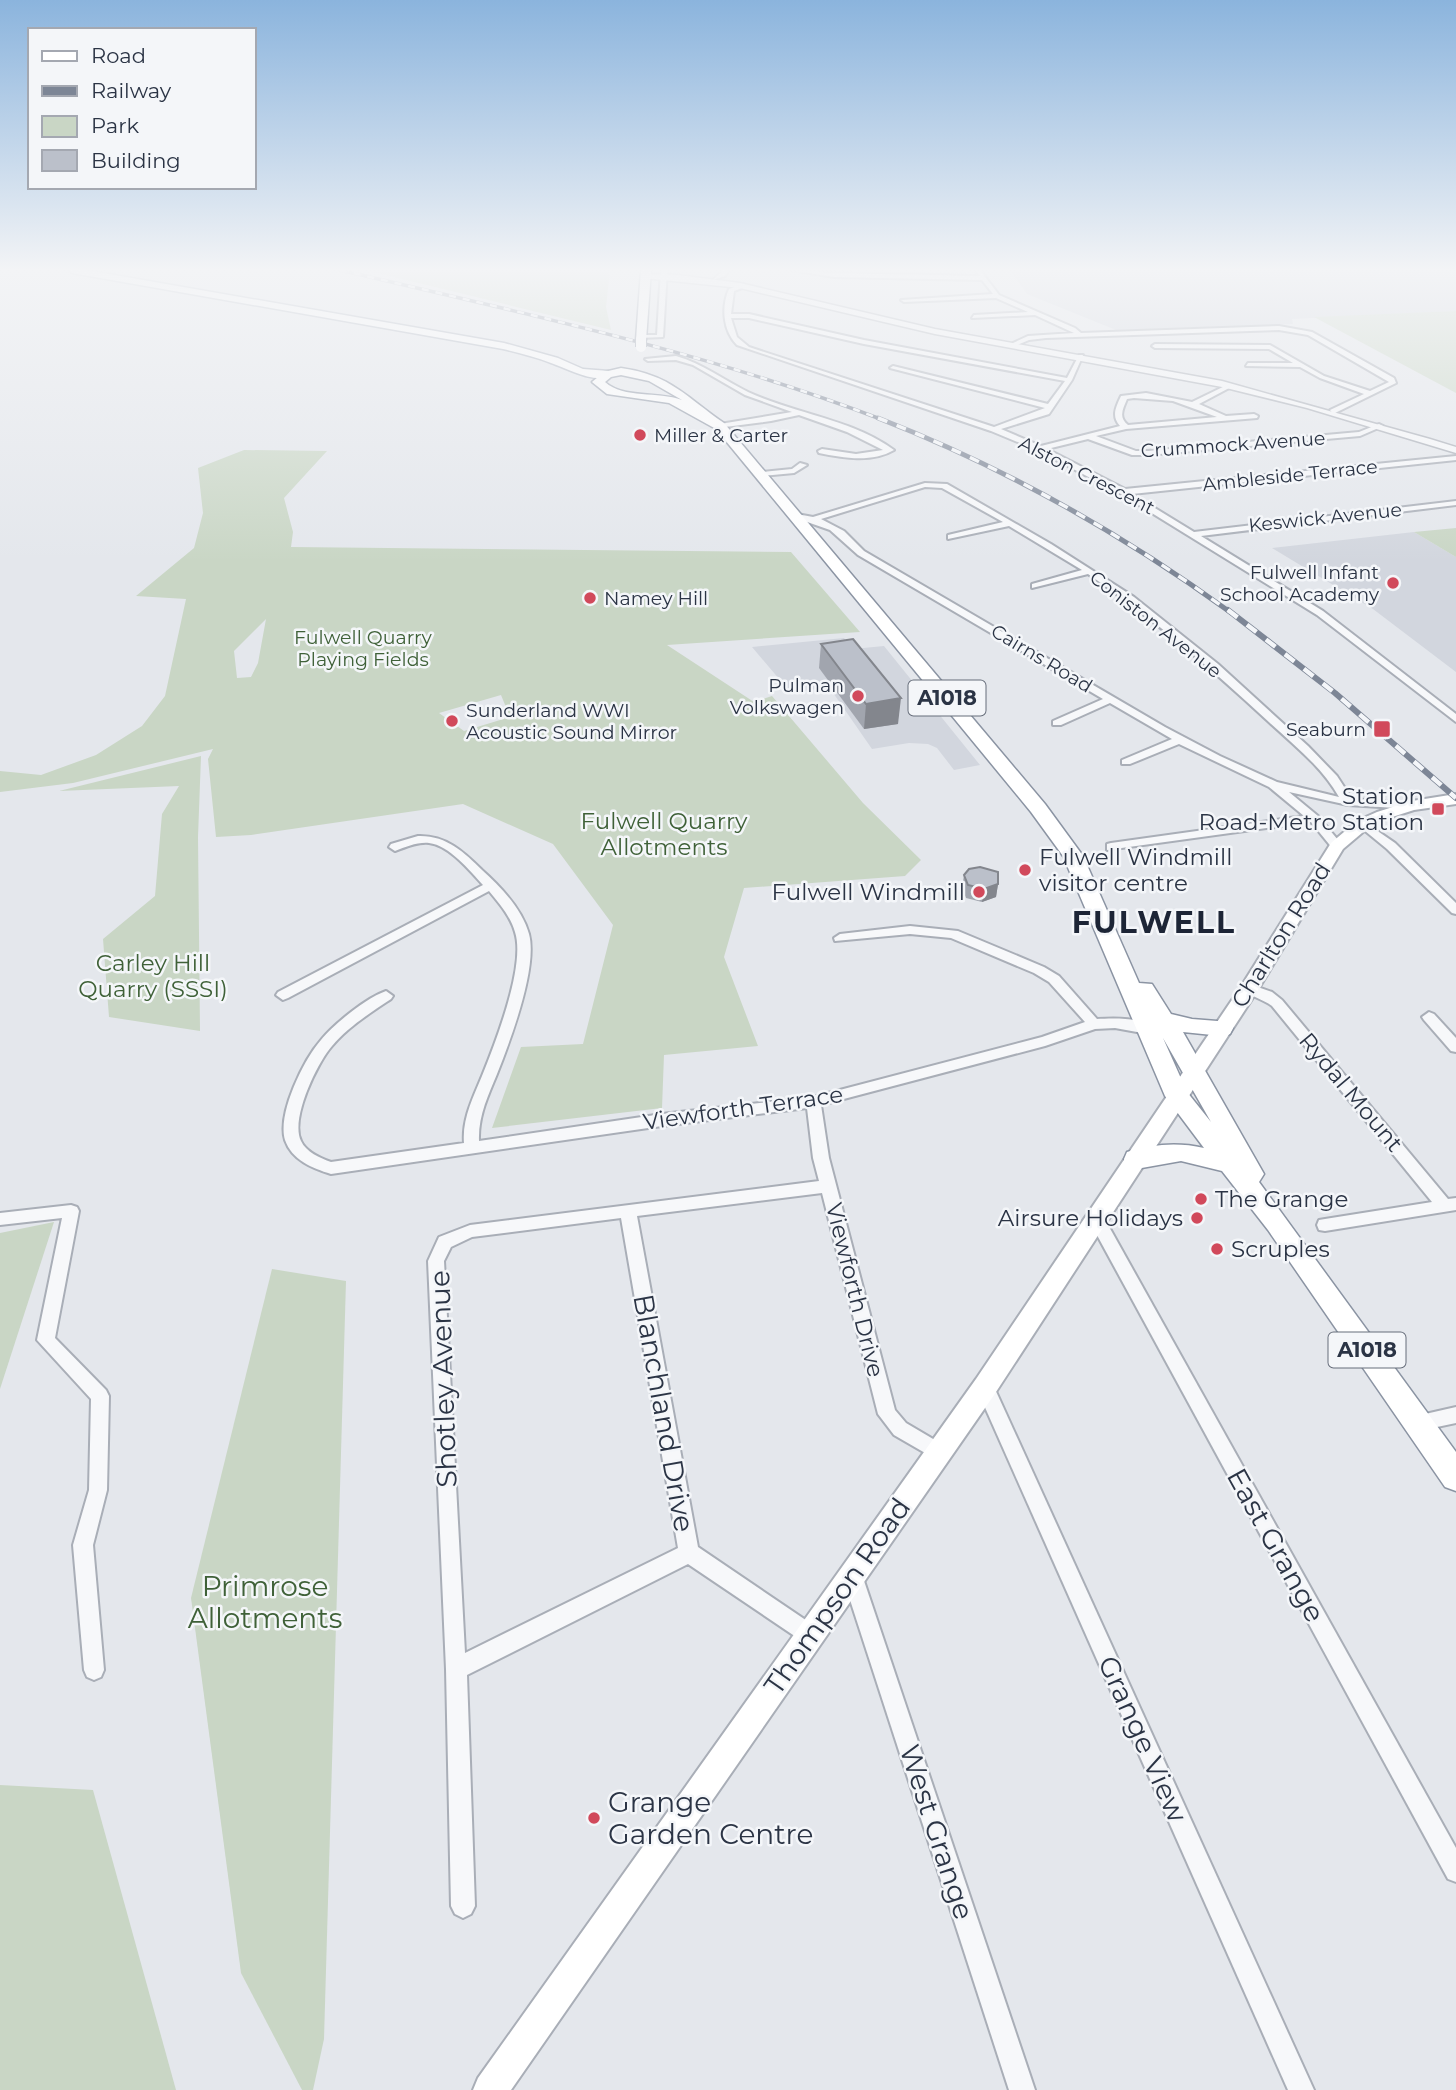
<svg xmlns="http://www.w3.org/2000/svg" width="1456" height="2090" viewBox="0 0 1456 2090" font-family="Montserrat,sans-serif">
<rect width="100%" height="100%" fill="#e4e7ec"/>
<g fill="#d2d6de">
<path d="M1010 270H1456V311L1292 319 1293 324 1116 330 1027 294Z"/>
<path d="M1414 532 1456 557V672L1373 609 1272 548Z"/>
<path d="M844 638 853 649 884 646 980 765 954 770 937 748 928 744 909 743 872 749 829 687 791 693 752 647Z"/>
</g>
<g fill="#c9d6c5" fill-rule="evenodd">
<path d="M365 270H610L606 307 611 330Z"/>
<path d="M1456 311V393L1314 317Z"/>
<path d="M244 450 327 451 284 498 293 532 291 547 791 552 860 632 667 645 754 702 772 696 863 803 921 860 905 876 744 888 724 957 758 1046 664 1055 662 1108 492 1128 521 1047 583 1044 613 925 553 844 463 804 251 835 216 837 208 759 213 749 73 783 0 792V771L41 775 96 755 142 726 165 696 186 599 136 596 194 548 203 513 198 468ZM266 619 258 663 251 677 237 678 234 651ZM501 695 510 717 464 731 439 713Z"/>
<path d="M1456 528V557L1414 532Z"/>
<path d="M201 756 198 837 200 1031 109 1017 103 939 155 896 162 814 179 786 59 791Z"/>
<path d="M54 1222 0 1389V1233Z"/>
<path d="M272 1269 346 1281 324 2039 313 2090H302L241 1973 191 1598Z"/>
<path d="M0 1785 93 1790 176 2090H0Z"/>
</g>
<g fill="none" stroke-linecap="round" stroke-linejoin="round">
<defs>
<g id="minor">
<path d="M661 270H667L663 337 639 338 641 335H657Z"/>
<path d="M723 270H729L725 276 713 280Z"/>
<path d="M791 270 834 273 980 276 976 271 980 270 999 295 1075 328 1081 333 1279 326 1312 332 1394 378 1396 383 1333 414 1330 410 1364 394 1320 378 1300 367 1246 366 1248 363H1293L1269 349 1155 348 1152 346 1155 344 1270 345 1324 376 1370 391 1389 382 1308 335 1279 330 1046 338 1029 340 1015 346 1013 343 1028 336 1074 333 1035 315 972 318 974 315 1028 312 996 298 904 302 901 300 993 294 982 280 834 277Z"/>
<path d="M743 284 745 287 734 291 731 314H749L864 340 1067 378 1079 355H1083L1072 380 1049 414 1001 429 1041 446 1120 426C1111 416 1116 407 1121 396L1146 393 1192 402 1229 384 1231 387 1199 404 1226 416 1254 414 1258 416 1257 418 1126 429 1096 436 1136 451H1148L1359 432 1379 424 1383 426 1360 436 1148 455H1132L1088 439 1047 449 1125 489 1456 456V460L1132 494 1194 532 1456 501V505L1201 536 1323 611 1456 714V722L1317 615 1121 494 1037 450 991 431 737 345C723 331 721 307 729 289ZM731 318H749L864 344 1065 381 1048 404 893 366 890 368 1045 408 994 427 749 347 737 337ZM1134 398 1173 401 1217 417 1128 425C1118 417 1123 409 1127 399Z"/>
<path d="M676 356C703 364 724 380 748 392 795 414 852 419 894 450 872 463 843 458 819 453L818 451 822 449 856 454 883 450 847 432 799 415 771 421 717 428V424H720L792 412 745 395 693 365 676 360 648 361 645 359Z"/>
<path d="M800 463 807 465 794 473 761 476 757 474 761 472 792 469Z"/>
<path d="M925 483 947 484 1051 544 1134 597 1218 664 1308 746 1337 776 1352 799 1412 803 1418 806 1412 809 1348 805 1289 792 1318 816 1343 846 1337 850 1333 849 1311 822 1107 850V844L1111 843 1304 816 1269 787 1179 744 1130 764H1122V760L1172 739 1110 703 1061 725H1053V721L1103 699 858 555 830 530 793 517 797 514 813 517ZM925 487 942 488 1003 522 948 535V539L1009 526 1082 570 1032 584V588L1088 574C1153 618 1212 669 1270 723 1295 746 1322 767 1339 797L1277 782 1220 756 1165 727 864 551 844 531 821 519Z"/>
<path d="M1363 821 1395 843 1456 903V914L1452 913 1387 849 1359 826V822Z"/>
<path d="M418 836C446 835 464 852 482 870 500 886 522 909 529 934 538 968 510 1041 497 1074 488 1096 478 1116 479 1141L662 1114 813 1097 1042 1037 1085 1022 1049 982 1034 973 951 938 910 934 835 941 834 938 840 934 910 926 958 931 1044 967 1059 976 1097 1019C1114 1018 1143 1017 1155 1029L1148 1034 1115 1028 1095 1029 1045 1046 821 1105 829 1158 895 1410 906 1423 945 1446 948 1452 945 1458 939 1461 894 1435 878 1414 822 1193 637 1216 698 1547 816 1627 819 1634 816 1641 809 1644 802 1641 688 1564 467 1675 475 1906 471 1914 463 1918 455 1914 451 1906 446 1669 428 1261 439 1237 470 1225 819 1181 813 1158 807 1108 662 1126 331 1174C312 1168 292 1160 285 1140 277 1114 304 1059 321 1040 334 1024 366 998 386 991L393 996 391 999C370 1013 348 1027 332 1046 317 1063 290 1119 301 1141 306 1152 320 1158 331 1162L464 1143C462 1119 473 1098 482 1076 495 1044 526 965 515 932 511 917 499 903 489 891L288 998 283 1000 276 995 278 992 483 885C470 871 449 845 429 843 417 842 406 847 395 851L389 847 391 844ZM621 1218 678 1548 465 1653 444 1261 451 1247 472 1237Z"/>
<path d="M1249 984 1272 992 1282 1000 1448 1199 1456 1198V1210L1325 1231 1319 1230 1317 1225 1319 1220 1325 1219 1432 1202 1272 1006C1263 999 1249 996 1242 989Z"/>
<path d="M1429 1012 1434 1014 1456 1038V1052L1451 1051 1424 1020 1422 1017Z"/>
<path d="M71 1205 77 1207 79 1211 55 1338 106 1390 109 1396 107 1490 93 1545 104 1670 101 1677 94 1680 87 1677 84 1670 73 1545 89 1490 91 1399 37 1340 62 1218 0 1225V1213Z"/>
<path d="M1097 1214 1103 1216 1456 1848V1882L1448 1879 1091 1224 1089 1220 1091 1216Z"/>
<path d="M985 1379 991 1381 994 1387 1314 2090H1288L976 1387 979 1381Z"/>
<path d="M1456 1407V1423L1418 1431 1412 1429 1409 1423 1412 1417Z"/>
<path d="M852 1565 859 1568 862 1575 1035 2090H1009L842 1575 845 1568Z"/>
</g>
<path id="tertiary" d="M646 274 678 275 740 283 935 329 1222 381 1430 439 1456 447V453L1307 408 1222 387 935 334 740 288 643 278Z"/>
<path id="secondary" d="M1456 794V804L1414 810 1389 818 1369 827 1343 849 1256 993 994 1395 511 2090H473L478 2078 976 1379 1242 985 1331 843 1357 821 1377 812 1412 801Z"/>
<path id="primary" d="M68 270H86L504 343 558 358 583 369 609 371 615 374C597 386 569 369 551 363 536 357 519 353 503 349L72 273Z"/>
<g id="trunk">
<path d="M641 270H651L646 340 641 343 636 340Z"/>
<path d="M621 368C671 375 686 397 724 423L1045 804 1083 856 1139 983 1152 984 1171 1014 1192 1019 1230 1022 1233 1028 1230 1034 1222 1036 1183 1032 1264 1174 1259 1182 1456 1452V1491L1445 1487 1268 1230 1222 1171 1181 1161 1136 1169 1127 1166 1124 1159 1127 1152C1153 1144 1178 1142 1204 1148L1165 1096 1063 856 1031 812 716 429 669 403 607 394 592 382 604 372ZM621 375 649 381 682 400C658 391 624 399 605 382L611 377ZM1163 1038 1211 1122 1187 1092Z"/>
</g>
</defs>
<use href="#minor" stroke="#a9aeb7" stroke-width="4"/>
<use href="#tertiary" stroke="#a9aeb7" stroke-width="3"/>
<use href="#secondary" stroke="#a9aeb7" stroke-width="4"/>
<use href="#primary" stroke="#a3abb8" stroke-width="3"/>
<use href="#trunk" stroke="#8b94a3" stroke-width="3"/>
<use href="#minor" fill="#f7f8fa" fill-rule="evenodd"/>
<use href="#tertiary" fill="#f7f8fa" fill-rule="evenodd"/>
<use href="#secondary" fill="#fff" fill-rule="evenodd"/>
<use href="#primary" fill="#fff" fill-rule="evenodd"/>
<use href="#trunk" fill="#fff" fill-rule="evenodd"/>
<defs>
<path id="rail-far2" d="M340 270C523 313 707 352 883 420"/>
<path id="rail-far1" d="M878 418C1004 467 1121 533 1230 612"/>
<path id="rail" d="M1228 610 1335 693 1456 798"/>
</defs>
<use href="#rail-far2" stroke="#7d8696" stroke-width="3.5"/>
<use href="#rail-far1" stroke="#7d8696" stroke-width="5"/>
<use href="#rail" stroke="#7d8696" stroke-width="6"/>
<use href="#rail-far2" stroke="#f4f6f9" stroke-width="2.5" stroke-dasharray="7" stroke-linecap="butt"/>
<use href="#rail-far1" stroke="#f4f6f9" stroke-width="3.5" stroke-dasharray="10" stroke-linecap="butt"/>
<use href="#rail" stroke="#f4f6f9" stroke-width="4.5" stroke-dasharray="12" stroke-linecap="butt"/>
<defs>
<path id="trunk-bridge" d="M641 340V347"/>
</defs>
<use href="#trunk-bridge" stroke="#8b94a3" stroke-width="12" stroke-linecap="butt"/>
<use href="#trunk-bridge" stroke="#fff" stroke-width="10"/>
</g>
<g fill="#a1a5ae">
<path d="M821 644 898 724 864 729 819 668Z"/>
<path d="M964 875 998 884 996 897 982 902 966 898 962 888Z"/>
</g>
<g fill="#83868d">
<path d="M901 698 898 724 864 729 866 704Z"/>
<path d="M998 884 996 897 982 902 984 889Z"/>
</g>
<g fill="#bbc0ca" stroke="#83868d" stroke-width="2">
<path d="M853 639 901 698 866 704 821 644Z"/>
<path d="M980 867 998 872V884L984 889 968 885 964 875 969 869Z"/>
</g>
<linearGradient id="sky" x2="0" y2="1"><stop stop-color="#8bb4dd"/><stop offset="0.48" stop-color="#f3f4f6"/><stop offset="1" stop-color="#f3f4f6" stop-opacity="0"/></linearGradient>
<rect width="1456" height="562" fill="url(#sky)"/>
<g fill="#d1495b" stroke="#f4f6f9" stroke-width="2.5">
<circle cx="640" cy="435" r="7"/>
<circle cx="1393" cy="583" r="7"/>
<circle cx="590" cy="598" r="7"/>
<circle cx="858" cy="696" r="7"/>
<circle cx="452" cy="721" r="7"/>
<rect x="1373" y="720" width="18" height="18" rx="3.5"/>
<rect x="1431" y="802" width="14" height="14" rx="3.5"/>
<circle cx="1025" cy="870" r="7"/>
<circle cx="979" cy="892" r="7"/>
<circle cx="1201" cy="1199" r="7"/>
<circle cx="1197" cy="1218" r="7"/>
<circle cx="1217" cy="1249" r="7"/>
<circle cx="594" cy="1818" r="7"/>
</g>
<g text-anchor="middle" stroke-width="5" stroke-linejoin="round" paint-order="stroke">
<g font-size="19" fill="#2b3445" stroke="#f4f6f9" text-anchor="start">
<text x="654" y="442">Miller &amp; Carter</text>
<text x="1379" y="579" text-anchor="end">Fulwell Infant<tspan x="1379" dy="22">School Academy</tspan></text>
<text x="604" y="605">Namey Hill</text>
<text x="844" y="692" text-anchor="end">Pulman<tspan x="844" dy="22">Volkswagen</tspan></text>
<text x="466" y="717">Sunderland WWI<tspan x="466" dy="22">Acoustic Sound Mirror</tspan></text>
<text x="1366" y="736" text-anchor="end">Seaburn</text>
</g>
<g font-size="19" fill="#2b3445" stroke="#f4f6f9">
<text transform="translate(1233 444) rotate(-4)" y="7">Crummock Avenue</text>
<text transform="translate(1087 475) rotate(27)" y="7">Alston Crescent</text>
<text transform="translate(1290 475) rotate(-6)" y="7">Ambleside Terrace</text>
<text transform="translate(1325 517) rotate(-6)" y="7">Keswick Avenue</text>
<text transform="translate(1156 624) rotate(38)" y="7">Coniston Avenue</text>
<text transform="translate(1042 658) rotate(31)" y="7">Cairns Road</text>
</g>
<g font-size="19" fill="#3f6138" stroke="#f4f6f9">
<text x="363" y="644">Fulwell Quarry<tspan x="363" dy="22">Playing Fields</tspan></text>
</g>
<g fill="#f4f6f9" stroke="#676e7b" stroke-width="2">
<rect x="908.5" y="680.5" width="77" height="35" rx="5"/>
<rect x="1328.5" y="1332.5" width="77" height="35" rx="5"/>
</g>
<g font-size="21" font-weight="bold" fill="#2b3445">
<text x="947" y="705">A1018</text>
<text x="1367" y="1357">A1018</text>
</g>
<g font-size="23" fill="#2b3445" stroke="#f4f6f9" text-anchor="end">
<text x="1424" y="804">Station<tspan x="1424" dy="26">Road-Metro Station</tspan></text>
<text x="1039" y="865" text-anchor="start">Fulwell Windmill<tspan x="1039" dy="26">visitor centre</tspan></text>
<text x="965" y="900">Fulwell Windmill</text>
<text x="1215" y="1207" text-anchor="start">The Grange</text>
<text x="1183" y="1226">Airsure Holidays</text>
<text x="1231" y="1257" text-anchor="start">Scruples</text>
</g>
<g font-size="23" fill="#3f6138" stroke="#f4f6f9">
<text x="664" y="829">Fulwell Quarry<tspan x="664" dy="26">Allotments</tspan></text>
<text x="153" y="971">Carley Hill<tspan x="153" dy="26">Quarry (SSSI)</tspan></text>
</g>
<g font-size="23" fill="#2b3445" stroke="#f4f6f9">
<text transform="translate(1281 935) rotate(-58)" y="8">Charlton Road</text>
<text transform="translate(1351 1092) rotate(50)" y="8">Rydal Mount</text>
<text transform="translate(743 1108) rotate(-8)" y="8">Viewforth Terrace</text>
<text transform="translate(855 1290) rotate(76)" y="8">Viewforth Drive</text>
</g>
<g font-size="28" fill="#2b3445" stroke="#f4f6f9">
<text transform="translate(443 1379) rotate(-92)" y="10">Shotley Avenue</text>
<text transform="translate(664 1413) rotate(80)" y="10">Blanchland Drive</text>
<text transform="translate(1276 1545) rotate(61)" y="10">East Grange</text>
<text transform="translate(837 1596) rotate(-55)" y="10">Thompson Road</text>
<text transform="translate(1143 1739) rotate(66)" y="10">Grange View</text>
<text transform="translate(937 1832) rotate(72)" y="10">West Grange</text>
</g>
<g font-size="28" fill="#3f6138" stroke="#f4f6f9">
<text x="265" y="1596">Primrose<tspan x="265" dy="32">Allotments</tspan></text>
</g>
<g font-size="28" fill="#2b3445" stroke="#f4f6f9" text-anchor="start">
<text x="608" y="1812">Grange<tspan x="608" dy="32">Garden Centre</tspan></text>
</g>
<g font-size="30" font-weight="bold" letter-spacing="2" fill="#1d2536" stroke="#f4f6f9">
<text x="1154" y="933">FULWELL</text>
</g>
</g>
<rect x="28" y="28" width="228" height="161" fill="#f4f6f9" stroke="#a4a8b1" stroke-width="2"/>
<rect x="42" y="51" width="35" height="10" fill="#ffffff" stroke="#a4a8b1" stroke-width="2"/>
<text x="91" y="63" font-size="21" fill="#2b3445">Road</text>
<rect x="42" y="86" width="35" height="10" fill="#7d8696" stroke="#a4a8b1" stroke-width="2"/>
<text x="91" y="98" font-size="21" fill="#2b3445">Railway</text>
<rect x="42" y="116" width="35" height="21" fill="#c9d6c5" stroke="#a4a8b1" stroke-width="2"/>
<text x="91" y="133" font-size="21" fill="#2b3445">Park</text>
<rect x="42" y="150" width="35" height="21" fill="#bbc0ca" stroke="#a4a8b1" stroke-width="2"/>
<text x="91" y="168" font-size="21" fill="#2b3445">Building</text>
</svg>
